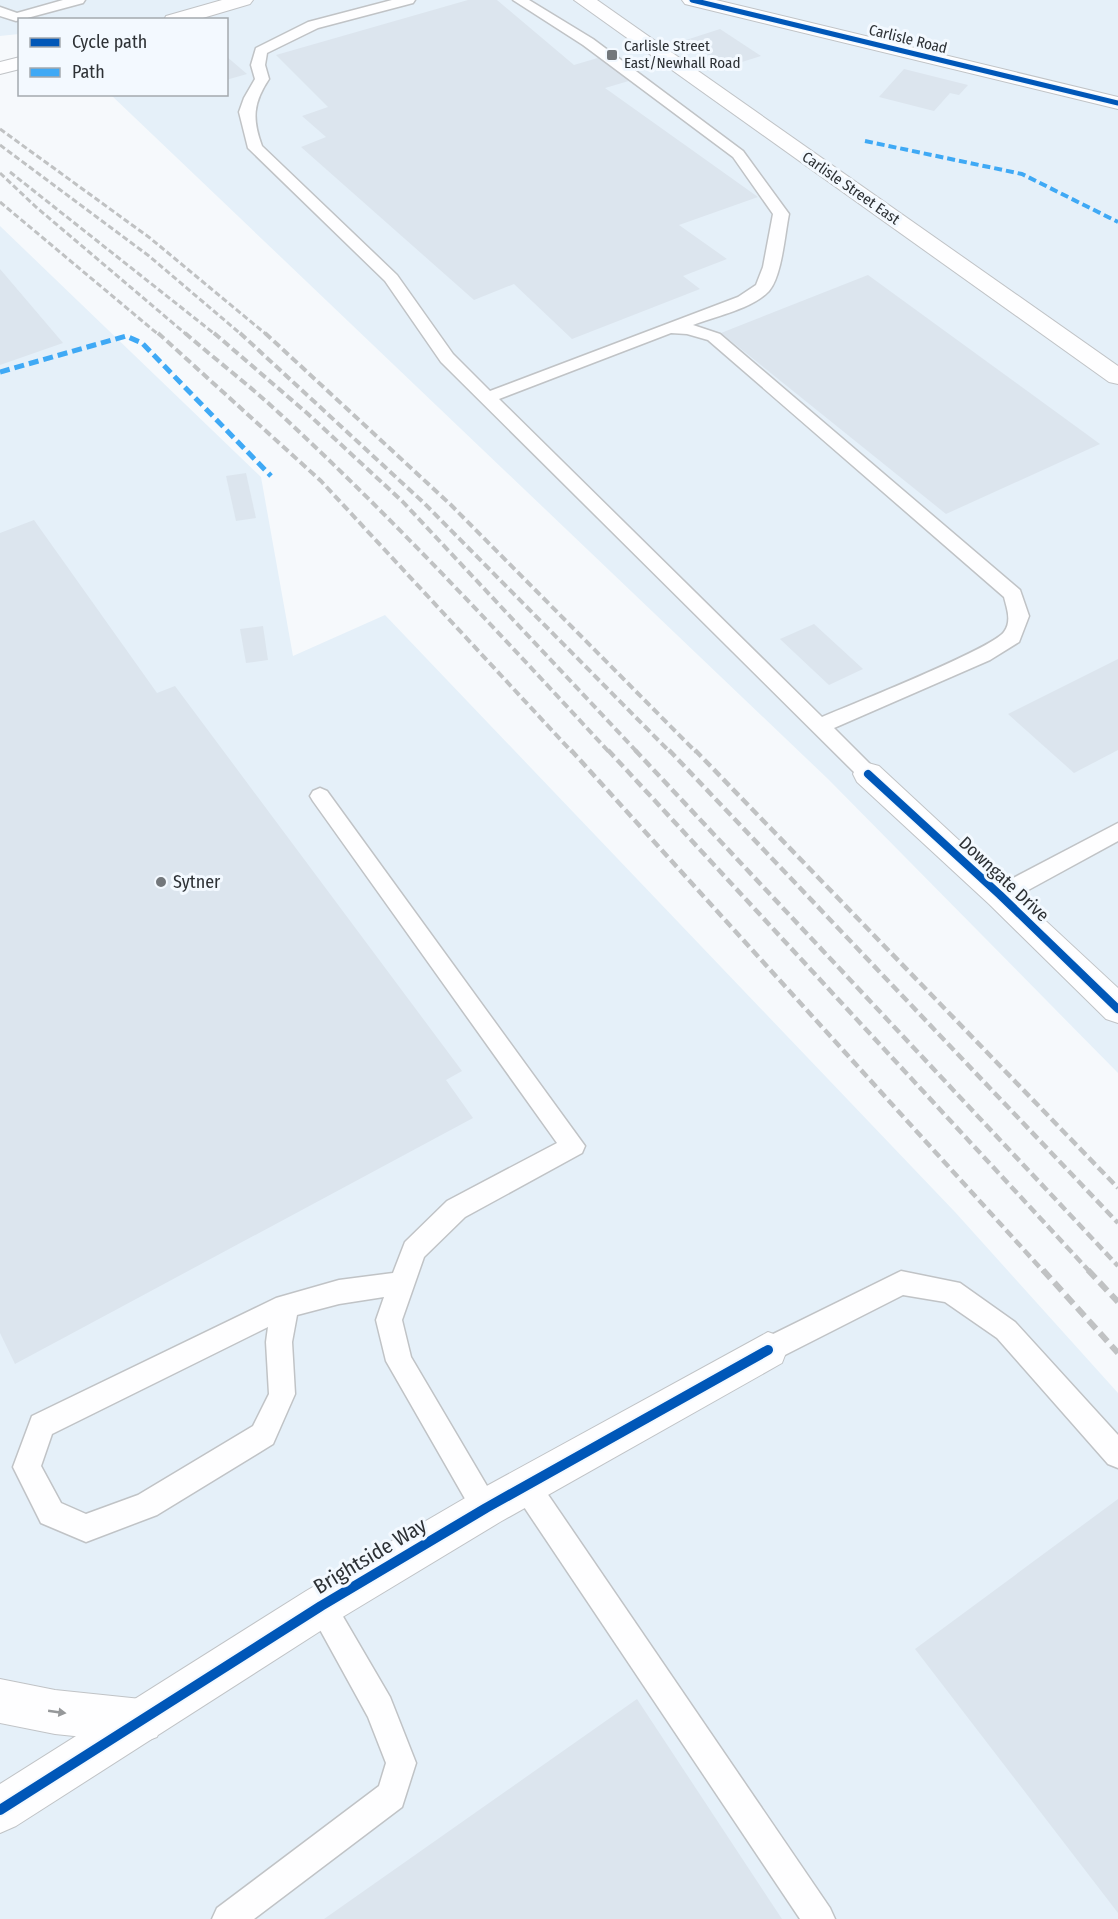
<svg xmlns="http://www.w3.org/2000/svg" width="1118" height="1919" viewBox="0 0 1118 1919" font-family="'Fira Sans Condensed',sans-serif">
<rect width="100%" height="100%" fill="#f6f9fc"/>
<g fill="#e5f0f9">
<path d="M0 0H1118V1073L828 779 111 95 226 94V20H20L19 34 0 36Z"/>
<path d="M0 226 261 477 293 656 385 615 955 1212 1118 1393V1919H0Z"/>
</g>
<g fill="#dce5ee">
<path d="M468 0H497L574 65 601 57 632 80 605 88 758 197 679 225 727 259 683 276 700 289 572 339 514 284 474 300 301 147 326 137 302 116 328 107 276 55Z"/>
<path d="M720 29 761 56 726 67 686 40Z"/>
<path d="M226 56 247 74 226 80Z"/>
<path d="M904 69 968 85 959 95 950 93 934 111 879 97Z"/>
<path d="M0 269 63 343 0 365Z"/>
<path d="M868 275 1100 444 946 514 721 333Z"/>
<path d="M246 473 256 518 236 521 226 476Z"/>
<path d="M34 520 157 693 175 686 462 1071 446 1080 473 1118 15 1364 0 1333V533Z"/>
<path d="M814 624 863 669 829 685 780 639Z"/>
<path d="M263 626 268 660 246 663 240 629Z"/>
<path d="M1118 659V750L1074 773 1008 714Z"/>
<path d="M1118 1499V1913L915 1649Z"/>
<path d="M637 1699 782 1919H324Z"/>
</g>
<g fill="none" stroke-linecap="round" stroke-linejoin="round">
<defs>
<g id="lane">
<path d="M63 0H85L83 3 16 21 0 16V7L17 13Z"/>
<path d="M392 0H415L413 3 318 28 267 53 265 65 269 79C253 103 252 119 262 146L397 275 453 354 490 391 738 297 756 285 763 267 773 214 733 157 583 45 513 0H529L593 39 743 151 789 214C785 233 782 276 769 291 752 309 716 316 693 325L720 334 1020 590 1029 616 1019 642 990 660 834 728 875 769 878 774 875 779 868 781 861 779 441 362 385 281 248 148 239 112 244 98 255 79 251 65 256 48 308 22ZM671 333 687 334 708 340 1004 597C1007 609 1012 621 1004 632 992 649 850 705 822 717L499 399Z"/>
<path d="M320 788 327 791 585 1146 582 1153 465 1217 424 1257 402 1320 411 1357 500 1508 496 1518 486 1522 476 1518 386 1361 376 1320 384 1297 339 1304 297 1315 292 1342 295 1394 273 1444 157 1515 86 1542 41 1523 13 1467 32 1416 276 1298 339 1280 393 1273 405 1242 447 1201 557 1143 313 801 310 796 313 791ZM268 1327 266 1342 269 1394 253 1426 138 1495 86 1514 61 1503 41 1466 52 1434Z"/>
<path d="M1118 823V841L1008 901 1000 903 992 901 989 895 992 889Z"/>
<path d="M901 1271 960 1283 1015 1322 1118 1435V1468L1108 1464 997 1338 945 1302 903 1295 777 1359 768 1362 759 1359 755 1350 759 1341Z"/>
<path d="M526 1473 536 1477 830 1908 835 1919H800L516 1495 512 1486 516 1477Z"/>
<path d="M321 1592 331 1596 390 1697 416 1763 402 1807 254 1919H212L217 1908 379 1786 386 1763 368 1717 307 1606 311 1596Z"/>
</g>
<g id="street">
<path d="M682 0H716L1118 97V109L685 4Z"/>
<path d="M868 763 879 766 1118 988V1023L1106 1019 989 904 857 782 853 774 857 766Z"/>
<path d="M768 1332 782 1337 787 1350 782 1363 500 1522 336 1621 16 1826 0 1833V1784L306 1591 472 1494Z"/>
</g>
<g id="secondary">
<path d="M222 0H253L250 4 196 20H164L166 16Z"/>
<path d="M574 0H597L1118 366V384L1109 382Z"/>
<path d="M20 57V69L0 74V62Z"/>
</g>
<path id="primary" d="M0 1679 55 1690 141 1699 157 1705 163 1721 157 1737 141 1743 55 1734 0 1723Z"/>
</defs>
<use href="#lane" stroke="#c0c3c6" stroke-width="3"/>
<use href="#street" stroke="#c0c3c6" stroke-width="2"/>
<use href="#secondary" stroke="#c0c3c6" stroke-width="2"/>
<use href="#primary" stroke="#c0c3c6" stroke-width="2"/>
<use href="#lane" fill="#fefeff" fill-rule="evenodd"/>
<use href="#street" fill="#fefeff" fill-rule="evenodd"/>
<use href="#secondary" fill="#fefeff" fill-rule="evenodd"/>
<use href="#primary" fill="#fefeff" fill-rule="evenodd"/>
<g stroke="#c0c2c3" stroke-width="3" stroke-dasharray="6 3" stroke-linecap="butt">
<path d="M0 129 150 238 267 335"/>
<path d="M0 145 149 256 242 335"/>
<path d="M10 172 216 335"/>
<path d="M0 173 36 207 187 335"/>
<path d="M0 202 159 335"/>
</g>
<g stroke="#c0c2c3" stroke-width="4" stroke-dasharray="8 4" stroke-linecap="butt">
<path d="M158 333 321 481 572 752"/>
<path d="M185 333C216 360 249 385 279 413 395 520 502 636 609 752"/>
<path d="M214 333 308 414 402 501 637 752"/>
<path d="M240 333 425 504 670 752"/>
<path d="M265 333 451 505 696 752"/>
</g>
<g stroke="#c0c2c3" stroke-width="4.5" stroke-dasharray="9 4.5" stroke-linecap="butt">
<path d="M571 750 1044 1272"/>
<path d="M608 750 1090 1272"/>
<path d="M635 750 1118 1266"/>
<path d="M669 750 1118 1223"/>
<path d="M695 750 1118 1188"/>
</g>
<g stroke="#c0c2c3" stroke-width="6" stroke-dasharray="11 6" stroke-linecap="butt">
<path d="M1043 1270 1118 1353"/>
<path d="M1088 1270 1118 1302"/>
</g>
<path stroke="#3fa9f5" stroke-width="4" stroke-dasharray="8 4" stroke-linecap="butt" d="M865 141 1022 174 1118 222"/>
<path stroke="#3fa9f5" stroke-width="5" stroke-dasharray="10 5" stroke-linecap="butt" d="M0 372 126 336 142 343 271 476"/>
<defs>
<path id="cycleway-far2" d="M692 0 1118 103"/>
<path id="cycleway-far1" d="M868 774 1000 895 1118 1009"/>
<path id="cycleway" d="M0 1810 321 1606 486 1508 768 1350"/>
</defs>
<use href="#cycleway-far2" stroke="#f3f9ff" stroke-width="8"/>
<use href="#cycleway-far1" stroke="#f3f9ff" stroke-width="11"/>
<use href="#cycleway" stroke="#f3f9ff" stroke-width="14"/>
<use href="#cycleway-far2" stroke="#0057b8" stroke-width="5"/>
<use href="#cycleway-far1" stroke="#0057b8" stroke-width="8"/>
<use href="#cycleway" stroke="#0057b8" stroke-width="10"/>
</g>
<defs><path id="oneway-solid" d="M-6-.8H1V-3.2L6.5 0L1 3.2V.8H-6Z" transform="scale(1.5)"/></defs>
<use fill="#96989a" href="#oneway-solid" transform="translate(57 1712) rotate(8)"/>
<g fill="#73777b" stroke="#f3f9ff" stroke-width="2">
<rect x="606" y="49" width="12" height="12" rx="3"/>
<circle cx="161" cy="882" r="6"/>
</g>
<g text-anchor="middle" stroke-width="6" stroke-linejoin="round" paint-order="stroke">
<g font-size="15" fill="#2d3135" stroke="#f3f9ff">
<text transform="translate(908 39) rotate(14)" y="5">Carlisle Road</text>
<text transform="translate(851 188) rotate(35)" y="5">Carlisle Street East</text>
</g>
<g font-size="15" fill="#2d3135" stroke="#f3f9ff" text-anchor="start">
<text x="624" y="51">Carlisle Street<tspan x="624" dy="17">East/Newhall Road</tspan></text>
</g>
<g font-size="18" fill="#2d3135" stroke="#f3f9ff">
<text transform="translate(1004 879) rotate(43)" y="6">Downgate Drive</text>
</g>
<g font-size="18" fill="#2d3135" stroke="#f3f9ff" text-anchor="start">
<text x="173" y="888">Sytner</text>
</g>
<g font-size="21" fill="#2d3135" stroke="#f3f9ff">
<text transform="translate(370 1556) rotate(-31)" y="7">Brightside Way</text>
</g>
</g>
<rect x="18" y="18" width="210" height="78" fill="#f3f9ff" stroke="#a4a9ae" stroke-width="1.5"/>
<rect x="30" y="38" width="30" height="9" fill="#0057b8" stroke="#a4a9ae" stroke-width="1.5"/>
<text x="72" y="48" font-size="18" fill="#2d3135">Cycle path</text>
<rect x="30" y="68" width="30" height="9" fill="#3fa9f5" stroke="#a4a9ae" stroke-width="1.5"/>
<text x="72" y="78" font-size="18" fill="#2d3135">Path</text>
</svg>
